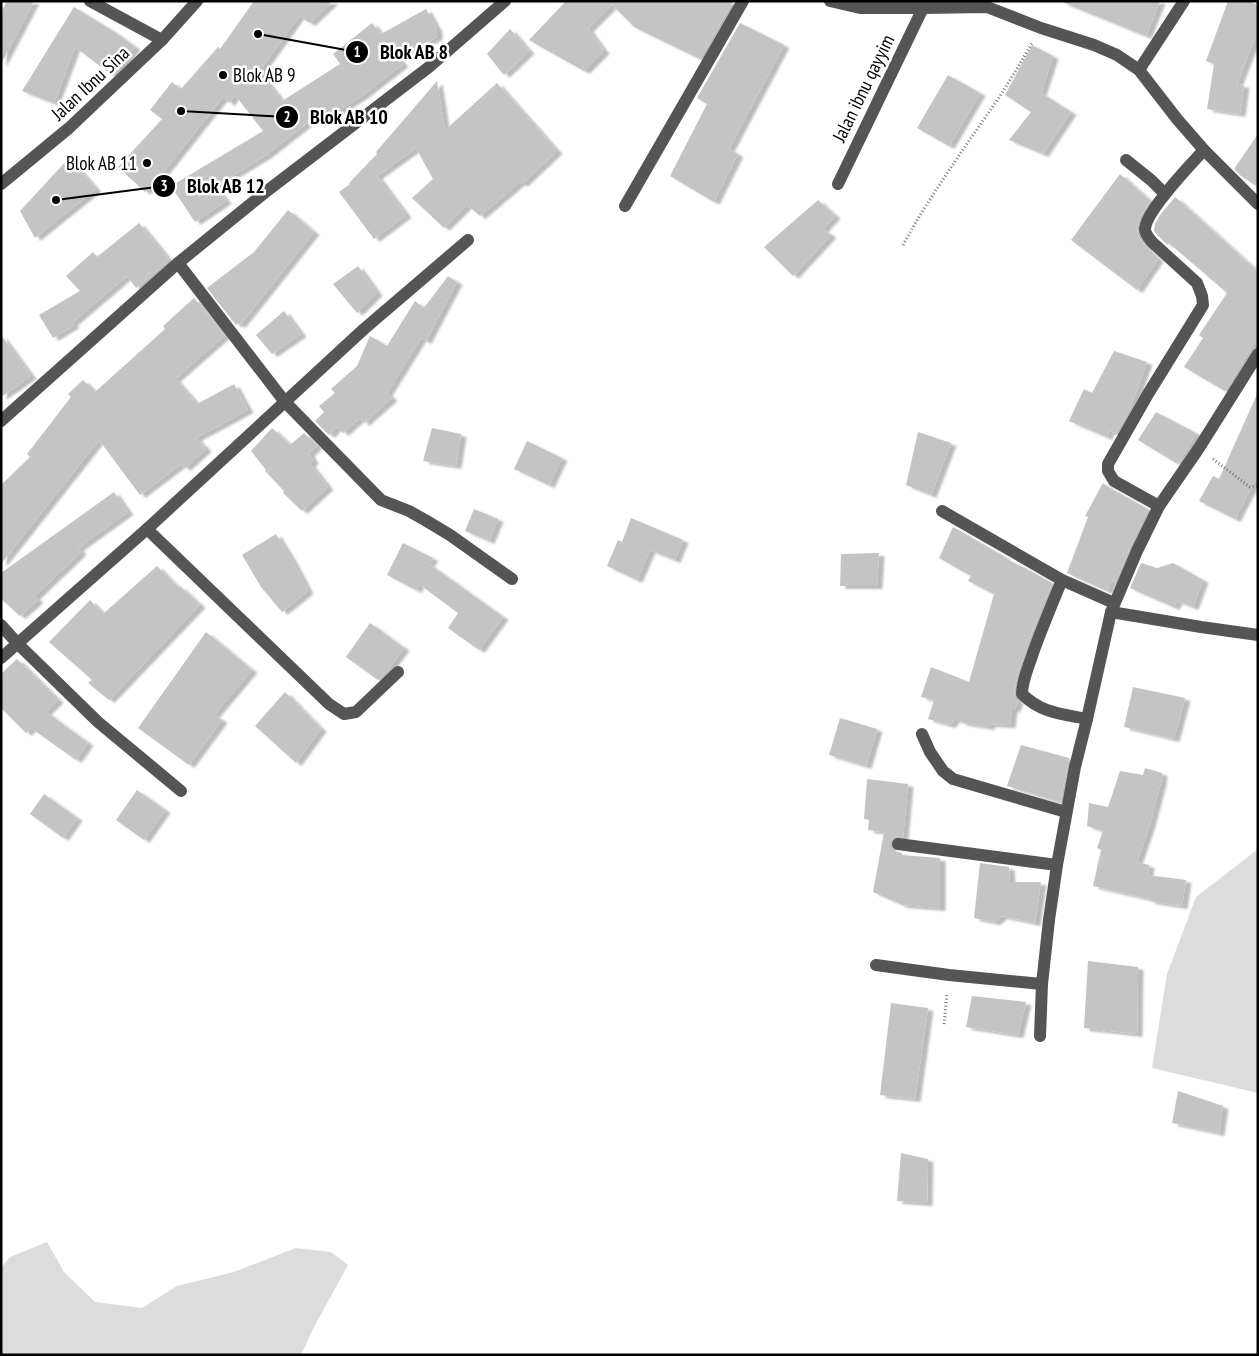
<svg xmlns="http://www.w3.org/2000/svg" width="1259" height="1356" viewBox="0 0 1259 1356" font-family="'PT Sans Narrow',sans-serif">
<defs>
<filter id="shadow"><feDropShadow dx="5.5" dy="3" stdDeviation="1" flood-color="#0004"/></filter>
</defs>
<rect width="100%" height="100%" fill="#fff"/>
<g fill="#dcdcdc">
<path d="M1258 849V1093L1152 1068 1167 974 1196 897Z"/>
<path d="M47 1242 64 1272 95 1302 142 1308 177 1286 234 1272 296 1248 331 1252 348 1265 314 1327 301 1355H1V1268L10 1257Z"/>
</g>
<g fill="#c4c4c4" filter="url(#shadow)">
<path d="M7 1H34L1 64V12Z"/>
<path d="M254 1H333L310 23 299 16 259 72 282 101 340 64 333 54 372 23 381 34 426 9 437 29V37L398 58 403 64 363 95 325 120 320 113 265 156 215 186 226 201 195 222 171 186 263 131 235 95 229 103 223 97 166 169 145 192 118 167 162 119 150 110 172 82 181 89 218 47 220 49Z"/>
<path d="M566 1H733L700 59 634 27 612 5 588 29 604 51 584 71 529 40Z"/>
<path d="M1062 1H1160L1146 36 1062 2Z"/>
<path d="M1228 1H1248L1258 5V30L1237 84 1244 85 1240 114 1207 109 1214 64 1206 61Z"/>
<path d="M74 7 116 33 135 47 113 76 75 47 54 103 22 91Z"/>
<path d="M740 23 784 45 729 149 738 154 714 202 670 176 707 104 697 98Z"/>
<path d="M510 29 529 51 504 75 487 54Z"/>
<path d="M1032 45 1053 56 1041 93 1071 112 1043 154 1009 140 1031 112 1005 95Z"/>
<path d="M948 75 980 93 949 146 917 128Z"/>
<path d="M437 81 445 130 497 83 557 151 522 184 520 182 480 216 467 205 444 228 412 198 433 179 416 148 377 176 406 215 374 239 339 192 350 184 349 183 377 154 376 152Z"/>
<path d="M1258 134V187L1241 176 1234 169Z"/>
<path d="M69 158 96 189 35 238 20 211Z"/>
<path d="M1120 174 1150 201 1140 217 1137 232 1139 238 1146 247 1158 259 1137 290 1071 240Z"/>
<path d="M1175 197 1258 272V336L1225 391 1184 367 1203 338 1199 335 1227 293 1169 243 1168 245 1158 236 1154 231 1155 224 1160 215Z"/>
<path d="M818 200 835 216 823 229 831 235 793 276 764 247Z"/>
<path d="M288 210 314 232 240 325 238 323 236 325 207 288 254 252Z"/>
<path d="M139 223 169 260 136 288 127 276 72 323 74 325 53 338 39 315 80 291 66 276 93 252 97 257Z"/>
<path d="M358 266 377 293 357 313 333 284Z"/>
<path d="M448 276 457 282 426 341 421 338 387 393 392 398 364 423 360 418 343 433 337 427 329 435 315 421 324 412 319 406 335 393 331 389 357 366 370 336 387 346 415 301 424 308Z"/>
<path d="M194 298 224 336 175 379 197 404 234 384 248 410 196 438 206 449 185 468 181 464 140 495 99 440 1 564V485L30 457 27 454 71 397 68 394 83 380 95 392 165 329 163 326Z"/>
<path d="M284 311 301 334 272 354 256 335Z"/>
<path d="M1 335 31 376 1 397Z"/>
<path d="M1114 351 1147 362 1130 409 1116 433 1109 431 1107 437 1069 421 1084 389 1092 393Z"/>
<path d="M1258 392V475L1235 519 1199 501 1213 476 1219 479Z"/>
<path d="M1156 412 1196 433 1178 464 1138 440Z"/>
<path d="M272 428 290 445 304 433 317 446 309 453 313 461 310 464 328 487 302 511 283 493 284 491 265 471 266 470 251 451Z"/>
<path d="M432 428 461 434 456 466 423 461Z"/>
<path d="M918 432 951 443 931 495 906 485Z"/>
<path d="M527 441 562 458 549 485 514 469Z"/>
<path d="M1103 483 1110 488 1148 509 1130 547 1115 582 1112 580 1107 591 1067 573 1088 517 1085 516Z"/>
<path d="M114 492 128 512 78 548 81 552 34 597 38 600 20 616 1 599V573Z"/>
<path d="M474 509 498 519 489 541 465 531Z"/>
<path d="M631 518 683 540 675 560 650 550 637 580 607 566 618 540 622 542Z"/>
<path d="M953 527 1005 557 1004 558 1025 568 1052 583 1032 632 1017 676 1014 694 1015 698 1018 701 1015 709H1012L1010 725 990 724 989 727 964 723 955 719 950 725 928 719 934 700 921 697 931 667 969 682 994 594 968 581 971 576 939 558Z"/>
<path d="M276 534 292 560 308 591 282 612 261 587 242 555Z"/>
<path d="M403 543 433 558 429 564 503 617 479 650 448 628 458 613 419 584 416 590 387 575Z"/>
<path d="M879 553 877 586H840L841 554Z"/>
<path d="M1141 563 1157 568 1173 563 1203 580 1193 607 1177 601 1174 607 1130 588Z"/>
<path d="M157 566 178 588 180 586 200 605 109 700 88 683 92 680 49 642 90 600 103 614Z"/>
<path d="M370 623 404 648 387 671 378 680 346 657Z"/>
<path d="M206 632 252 670 214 715 222 720 189 765 138 728Z"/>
<path d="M17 659 58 700 46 712 88 743 76 760 31 728 26 733 1 708V674Z"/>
<path d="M1133 687 1185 698 1174 739 1124 727Z"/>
<path d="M285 692 321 729 296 763 255 726Z"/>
<path d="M840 718 877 729 866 766 829 755Z"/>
<path d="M1021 745 1069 758 1060 802 1007 786Z"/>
<path d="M1145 768 1162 773 1161 782 1150 824 1137 862 1149 865 1148 875 1186 880 1182 906 1150 901V899L1093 886 1101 850 1097 848 1103 831 1087 826 1089 803 1108 807 1120 771 1143 775Z"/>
<path d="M867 779 908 784 903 837 895 836 892 839 890 842V847L893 851 902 853V855L940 858V908L903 905 873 892 884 832 868 830 869 820 864 819Z"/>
<path d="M137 790 165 810 144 840 116 820Z"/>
<path d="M44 794 77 818 63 838 30 814Z"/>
<path d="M980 863 1009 867 1010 882H1041L1035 923 1002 916 995 922 974 918Z"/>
<path d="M1088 961 1138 967 1137 1034 1084 1028Z"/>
<path d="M972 996 1026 1002 1018 1035 966 1027Z"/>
<path d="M891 1003 928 1008 915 1099 880 1095Z"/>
<path d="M1178 1091 1223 1106 1219 1133 1172 1123Z"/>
<path d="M901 1153 928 1159 927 1203 897 1201Z"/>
</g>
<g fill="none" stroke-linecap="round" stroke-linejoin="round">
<g stroke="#777" stroke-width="3" stroke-dasharray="1 2.5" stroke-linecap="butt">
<path d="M903 245C931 194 965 147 998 99 1010 81 1021 62 1032 43"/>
<path d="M1213 459 1250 487 1258 486"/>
<path d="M944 1024 947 993"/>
</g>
<g stroke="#555" stroke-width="12">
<path d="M90 1 162 40"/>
<path d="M830 1 860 8H923L987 7 1041 28 1094 45 1117 55 1139 70 1177 119 1204 150 1258 204"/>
<path d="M1139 70 1184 1"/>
<path d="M1126 160 1151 180 1165 194"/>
<path d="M1 184 69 128 162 40 197 1"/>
<path d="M838 184 923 8"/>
<path d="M625 206 743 1"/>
<path d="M178 263 285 402 381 500 409 511 425 520 450 535 512 579"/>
<path d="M1 421 178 263 263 194 429 67 505 1"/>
<path d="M1159 506 1114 481 1108 471V464L1148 394 1203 305 1202 296 1197 283 1152 242C1149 238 1145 234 1145 229 1146 211 1191 164 1204 150"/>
<path d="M942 511 1062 580 1114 603"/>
<path d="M147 529 329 704 344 714 356 712 398 672"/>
<path d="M1062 580C1052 604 1042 628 1033 653 1029 666 1022 680 1022 694 1041 713 1062 714 1087 719"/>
<path d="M1111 612 1201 627 1258 635"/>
<path d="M1 625 18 644 98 722 181 791"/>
<path d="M1 658 147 529 364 329 468 240"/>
<path d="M922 734 930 752 943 771 953 779 1066 812"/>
<path d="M898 844 1057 865"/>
<path d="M876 965 949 975 1042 984"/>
<path d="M1040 1036 1042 984 1049 920 1057 865 1075 767 1087 719 1111 612 1137 551 1159 506 1199 448 1258 354"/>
</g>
</g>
<g fill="#000" stroke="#fff" stroke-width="2">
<circle cx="223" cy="75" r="5"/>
<circle cx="147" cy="163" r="5"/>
</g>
<g text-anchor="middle" stroke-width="5" stroke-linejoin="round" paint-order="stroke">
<g font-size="19" fill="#000" stroke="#fff" text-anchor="start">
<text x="233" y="82">Blok AB 9</text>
<text x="137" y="170" text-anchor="end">Blok AB 11</text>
</g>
<g font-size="19" fill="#000" stroke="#fff">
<text transform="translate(90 83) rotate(-43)" y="7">Jalan Ibnu Sina</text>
<text transform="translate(863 88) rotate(-64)" y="7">Jalan ibnu qayyim</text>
</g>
</g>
<path fill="none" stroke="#000" stroke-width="2" d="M258 34L357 52M181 111L287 117M56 200L164 186"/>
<g fill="#000" stroke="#fff" stroke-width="2">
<circle cx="258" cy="34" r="5"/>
<circle cx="181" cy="111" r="5"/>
<circle cx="56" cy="200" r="5"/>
<circle cx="357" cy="52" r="12"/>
<circle cx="287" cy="117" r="12"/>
<circle cx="164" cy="186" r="12"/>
</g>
<g font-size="15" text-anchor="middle" font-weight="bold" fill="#fff">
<text x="357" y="57">1</text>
<text x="287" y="122">2</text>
<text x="164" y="191">3</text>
</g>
<g font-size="20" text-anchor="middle" font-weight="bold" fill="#000" stroke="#fff" stroke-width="5" stroke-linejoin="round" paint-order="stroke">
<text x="414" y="59">Blok AB 8</text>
<text x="349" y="124">Blok AB 10</text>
<text x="226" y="193">Blok AB 12</text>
</g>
<rect width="1259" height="1356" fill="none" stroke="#000000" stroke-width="5"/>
</svg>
